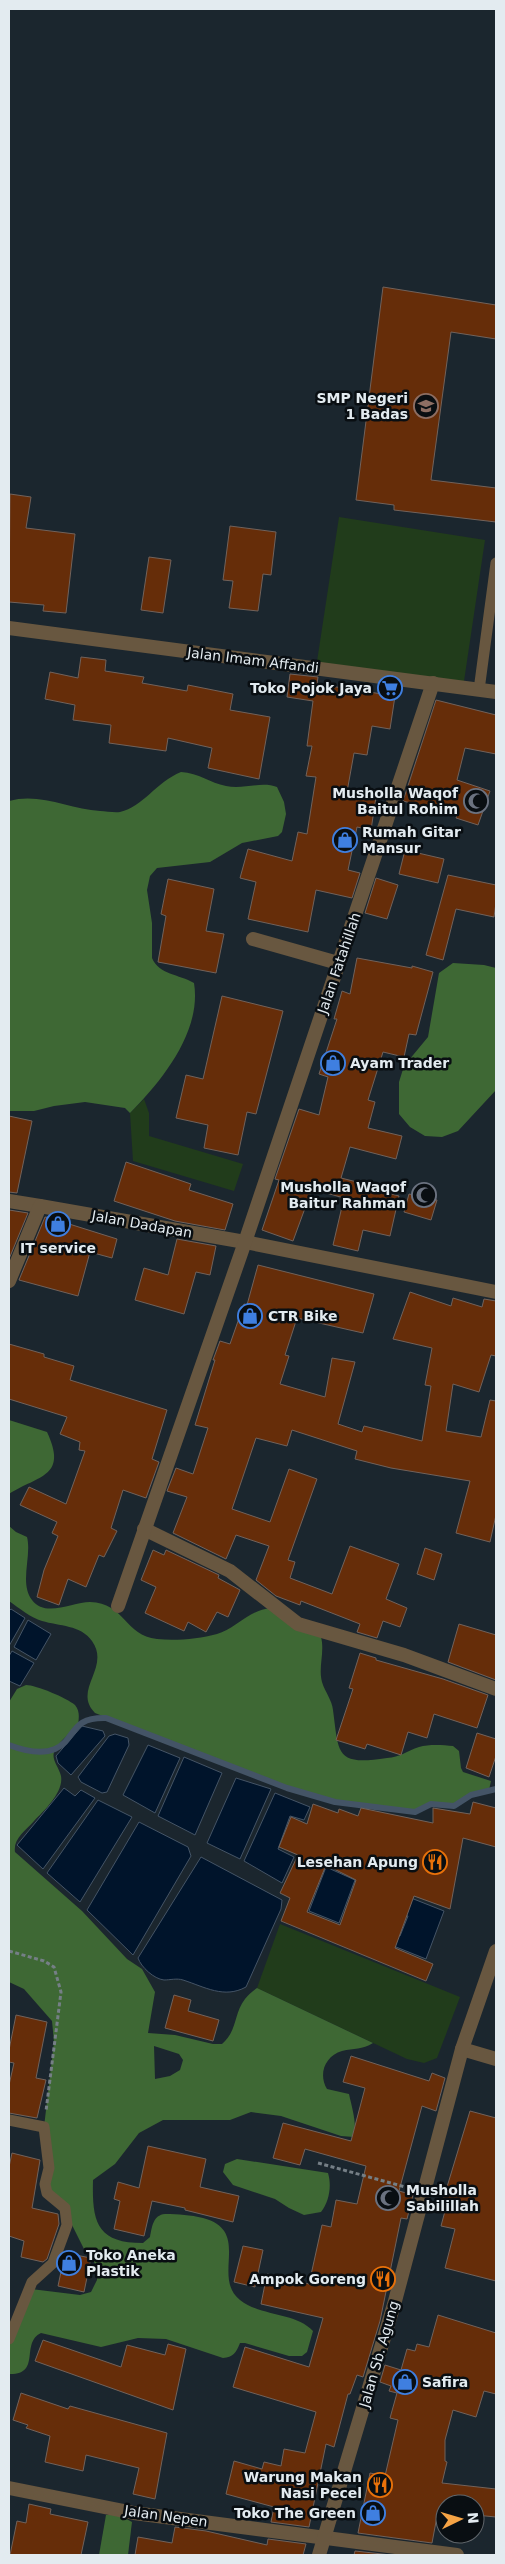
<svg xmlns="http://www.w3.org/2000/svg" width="505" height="2564" viewBox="0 0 505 2564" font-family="'DejaVu Sans',sans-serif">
<rect width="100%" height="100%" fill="#1b262e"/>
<g fill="#213c1b">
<path d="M339 517 485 540 463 688 316 668Z"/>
<path d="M144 1099 149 1113V1136L243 1164 234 1191 133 1161 130 1113Z"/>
<path d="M280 1924 460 1997 437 2058 424 2063 407 2059 257 1988Z"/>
</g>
<g fill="#3e6834" fill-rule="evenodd">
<path d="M181 772C199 773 210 783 226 786 243 790 261 781 277 787L284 802 286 814 282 832 278 836 242 843 210 862 157 868 150 876 147 890 152 923V958C159 975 179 974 194 983 202 1031 162 1081 130 1113L125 1108 85 1102 54 1106 34 1111H9V801C39 792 70 809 100 811 106 811 114 813 120 812 143 807 156 782 181 772Z"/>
<path d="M453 963 484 965 496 968V1090L458 1131 442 1137 425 1136 410 1127 399 1114V1082L404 1066 428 1037 439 973Z"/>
<path d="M9 1420 47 1432C68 1477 39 1475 9 1494Z"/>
<path d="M9 1526 16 1532 27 1537C32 1556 19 1583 32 1600 45 1618 73 1602 90 1602 125 1603 125 1636 157 1639 175 1641 199 1639 217 1634 237 1629 256 1602 279 1610 293 1616 308 1629 321 1637 325 1652 318 1667 322 1682 325 1692 332 1700 333 1710 339 1754 335 1766 387 1758 400 1757 407 1751 419 1747 429 1744 443 1745 453 1746L459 1751 461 1768 463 1772 491 1781 489 1790 471 1795 454 1806 431 1804 415 1812 335 1802 287 1788 95 1713C72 1690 111 1668 92 1641 81 1625 59 1626 42 1621 31 1618 19 1608 9 1601Z"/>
<path d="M26 1685C36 1685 67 1698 75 1705 80 1711 79 1718 78 1725 72 1732 59 1741 55 1750 50 1759 59 1767 61 1776 64 1792 44 1811 34 1821 25 1831 13 1839 15 1852L82 1911 127 1959 142 1969 155 1992 148 2033 175 2035 213 2044H222C238 2030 233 2015 245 1999 248 1995 253 1991 257 1988L373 2043C362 2050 354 2048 342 2051 325 2056 318 2074 327 2089L349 2094C352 2108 357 2123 354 2137L341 2136 281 2116 251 2112 230 2120H163L139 2133 115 2164 93 2180C92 2221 96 2243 143 2243L150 2237C152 2227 153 2215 165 2214 179 2214 190 2215 203 2218 252 2231 211 2277 240 2300 262 2317 295 2312 313 2331L307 2352 302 2356H289L245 2343H240C236 2353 233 2357 223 2358L166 2339 138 2338 101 2347 41 2333C20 2343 42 2375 9 2374V2339L31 2289 80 2295 91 2292 97 2280V2266L84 2249 67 2215 47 2193 44 2127 54 2042 52 2021 24 1989 9 1982V1702L17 1689ZM154 2046 179 2054 183 2060 180 2070 170 2076 155 2079Z"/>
<path d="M237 2159 328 2173C332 2186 329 2202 321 2212L304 2215 289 2208 275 2199 233 2185 223 2172 225 2164Z"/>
<path d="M106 2515H119L132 2522 128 2555H99Z"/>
</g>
<g fill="#00142b" stroke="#445466">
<path d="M11 1609 25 1618 9 1646V1611Z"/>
<path d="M28 1620 51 1634 36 1660 14 1647Z"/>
<path d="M12 1651 34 1663 20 1686 9 1681V1656Z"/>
<path d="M82 1726 103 1731 105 1736 71 1775 58 1763 56 1756Z"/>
<path d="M115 1734 128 1738 129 1745 107 1792 102 1793 81 1782 78 1777 109 1736Z"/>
<path d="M148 1745 180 1758 155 1813 123 1795Z"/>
<path d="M184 1757 222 1773 195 1835 158 1816Z"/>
<path d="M236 1778 271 1789 240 1859 207 1843Z"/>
<path d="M64 1788 75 1796 81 1790 95 1798 43 1869 17 1845Z"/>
<path d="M275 1793 310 1807 304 1820 290 1816 278 1849 294 1857 282 1883 244 1861Z"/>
<path d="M98 1800 132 1817 80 1902 47 1873Z"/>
<path d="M139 1822 188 1847 191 1856 133 1955 87 1910Z"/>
<path d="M201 1857 282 1900 281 1909 246 1987C224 1999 205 1987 183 1980 177 1978 170 1980 164 1980 154 1979 141 1967 138 1958Z"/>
<path d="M326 1867 355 1880 339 1923 309 1911Z"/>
<path d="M368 1881 444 1911 426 1959 351 1929 377 1927 400 1936 408 1916 386 1908Z"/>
</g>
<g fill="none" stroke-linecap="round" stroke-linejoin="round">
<path stroke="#445466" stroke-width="6" d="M9 1745C22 1750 41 1755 55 1749 77 1739 69 1717 106 1718L287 1788 335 1802 415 1812 431 1804 454 1806 471 1795 496 1789"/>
</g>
<g fill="#662d09" stroke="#71625b" fill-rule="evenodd">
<path d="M383 287 496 305V339L451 332 431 480 496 488V522L394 510V505L356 500Z"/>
<path d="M10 494 31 497 26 528 75 534 66 613 43 611 44 605 9 602Z"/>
<path d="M230 526 276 532 271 575 263 574 258 611 229 608 233 581 223 580Z"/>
<path d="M149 557 171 560 163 613 141 610Z"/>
<path d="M81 657 106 660 105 671 144 677 142 683 187 691 188 685 233 694 230 710 270 717 259 779 208 768 212 748 168 738 166 751 109 743 111 725 73 720 75 705 45 699 50 672 78 678Z"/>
<path d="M290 674 318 677 317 684 395 696 390 729 372 726 367 755 354 753 347 792 376 797 371 830 357 827 348 870 360 873 352 898 316 890 308 932 248 919 256 882 240 878 248 849 292 861 298 832 307 834 316 777 306 776 312 746H307L313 701 287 697Z"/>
<path d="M436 700 496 715V754L465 748 457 780 490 791 478 825 456 818 457 815 403 801Z"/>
<path d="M405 850 444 859 438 883 399 874Z"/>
<path d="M448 875 496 885V903L494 917 456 909 443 960 426 955Z"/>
<path d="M376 878 398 885 387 919 365 913Z"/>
<path d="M168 879 214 889 206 931 224 934 216 973 158 962 166 916 161 914Z"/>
<path d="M357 958 412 968V966L433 972 416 1035 409 1034 404 1057 383 1052 368 1100 375 1102 368 1128 402 1136 396 1159 350 1147 341 1178 373 1186 372 1189 399 1196 390 1236 363 1230 358 1251 333 1245 344 1198 312 1189 293 1241 262 1230 279 1180 275 1179 299 1109 319 1115 328 1077 319 1074 337 1019H334L342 991 350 994Z"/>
<path d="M222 996 283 1011 256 1114 247 1112 238 1155 204 1148 208 1125 176 1118 186 1075 203 1079Z"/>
<path d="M9 1116 32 1121 17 1193 9 1192Z"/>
<path d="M126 1162 191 1184 189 1190 233 1204 225 1230 175 1221 114 1201Z"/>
<path d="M409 1194 437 1200 431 1220 404 1212Z"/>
<path d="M9 1210 28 1213 9 1259Z"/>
<path d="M45 1217 67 1220 66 1223 117 1239 112 1258 90 1252 78 1296 19 1280Z"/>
<path d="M177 1239 216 1246 210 1275 196 1272 184 1314 135 1300 144 1268 168 1275Z"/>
<path d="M258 1265 374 1294 363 1333 297 1318 285 1355 289 1356 280 1384 325 1397 332 1358 355 1362 338 1424 362 1432 364 1426 422 1441 431 1386 425 1385 432 1348 393 1339 410 1292 451 1306 453 1298 482 1307 484 1299 496 1301V1356L491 1355 479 1392 453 1384 446 1431 481 1437 490 1400 496 1401V1515L490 1542 456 1533 470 1481 391 1468 355 1459 357 1451 292 1430 287 1446 256 1438 232 1509 270 1522 289 1469 317 1479 288 1560 295 1562 290 1578 332 1594 350 1546 399 1564 386 1599 407 1608 400 1627 383 1621 377 1638 357 1632 360 1624 301 1601 300 1605 276 1596 256 1580 269 1546 236 1535 226 1559 173 1533 187 1497 167 1491 176 1468 193 1474 208 1428 195 1425 215 1360H213L220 1341 230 1344 244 1304 247 1305Z"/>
<path d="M9 1344 44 1354V1357L74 1366 70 1380 167 1410 152 1459 159 1462 146 1498 123 1490 111 1528 117 1531 104 1557 99 1555 86 1587 68 1579 59 1605 37 1597 44 1570 58 1536 52 1533 57 1522 20 1505 29 1487 66 1504 85 1451 79 1450 80 1442 60 1434 67 1417 9 1399Z"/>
<path d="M425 1548 442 1554 434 1580 417 1574Z"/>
<path d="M153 1550 164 1555 166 1550 219 1575 218 1578 240 1590 228 1617 217 1612 206 1632 188 1622 184 1631 145 1613 156 1587 141 1580Z"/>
<path d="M459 1624 496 1635V1680L448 1662Z"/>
<path d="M360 1653 376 1658V1660L443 1679 488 1695 477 1728 434 1714 427 1738 408 1732 401 1755 367 1744 365 1749 336 1740 353 1689 349 1688Z"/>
<path d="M477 1733 496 1739V1756L489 1777 466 1768Z"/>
<path d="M473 1802 496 1808V1847L463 1838 450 1909 414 1896 395 1948 433 1964 426 1981 281 1921 290 1898 280 1893 298 1855 279 1847 291 1817 307 1824 313 1804 338 1813 339 1809 358 1816 361 1808 433 1823V1808L470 1814ZM326 1865 356 1880 340 1925 307 1912Z"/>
<path d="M174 1995 191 2000 188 2011 219 2020 213 2041 165 2028Z"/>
<path d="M16 2015 47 2022 36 2078 46 2080 37 2118 9 2113V2085L14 2063 9 2062V2050Z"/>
<path d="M351 2056 429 2081 432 2073 445 2078 436 2111 422 2106 399 2191 413 2195 407 2219 401 2218 380 2321 363 2377 357 2375 350 2394H348L334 2447 326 2444 309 2527 271 2522 274 2507 226 2494 234 2461 262 2469 264 2462 281 2466 284 2449 305 2453 316 2412 233 2387 245 2347 309 2367 323 2318 261 2304 267 2274 309 2284 322 2225 331 2227 336 2200 357 2204 366 2166 305 2149 300 2165 273 2158 283 2123 351 2141 365 2088 343 2082Z"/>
<path d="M470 2111 496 2118V2281L445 2268 455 2229 441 2226 445 2211 440 2210Z"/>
<path d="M148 2146 206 2159 200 2187 239 2196 233 2222 185 2210V2208L152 2201 144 2236 114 2229 120 2201 114 2199 118 2182 139 2188Z"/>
<path d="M12 2153 40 2160 32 2208 58 2214 59 2224 47 2259 43 2262 21 2257 24 2241 9 2236V2167Z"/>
<path d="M243 2246 263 2250 255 2287 234 2282Z"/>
<path d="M65 2253 91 2258 84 2292 58 2286Z"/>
<path d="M438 2315 496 2333V2394L484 2391 476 2417 453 2410 445 2440V2461L447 2462 442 2483 496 2489V2517L475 2515V2504H445V2511H438L432 2543 358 2533 370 2473 385 2476 398 2420 390 2418 397 2393 389 2391 391 2386 380 2382 385 2365 401 2370 407 2349 415 2351 417 2344 429 2347Z"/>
<path d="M43 2340 121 2367 127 2345 165 2355 168 2344 186 2349 173 2410 35 2361Z"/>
<path d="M21 2393 68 2409 70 2406 167 2433 155 2499 133 2494 139 2468 86 2455 83 2471 45 2462 50 2436 26 2428 28 2425 13 2420Z"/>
<path d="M29 2504 51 2509 50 2514 88 2522 81 2555H10L17 2521 26 2523Z"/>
<path d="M175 2527 206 2531 267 2545 268 2539 306 2544 303 2555H135L138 2537 172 2543Z"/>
<path d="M355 2551 391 2555H354Z"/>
</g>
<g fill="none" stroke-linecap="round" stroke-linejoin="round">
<g stroke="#757f86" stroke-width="3" stroke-dasharray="4 2.5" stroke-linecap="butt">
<path d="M9 1951 44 1961 54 1967 61 1992 46 2111"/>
<path d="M318 2163 409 2188"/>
</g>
<g stroke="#685740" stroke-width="11">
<path d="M479 690 496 563"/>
<path d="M9 2120 44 2127 49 2168 45 2184 47 2193 65 2208 67 2225 53 2263 32 2282 9 2339"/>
</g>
<g stroke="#685740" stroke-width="14">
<path d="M253 939 338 963"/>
<path d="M9 1201 40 1206"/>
<path d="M9 1281 40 1206 245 1242 496 1292"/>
<path d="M144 1529 230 1571 298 1624 404 1655 496 1689"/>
<path d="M118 1606 245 1242 433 683"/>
<path d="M462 2049 496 2059"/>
<path d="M9 2488 134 2513 457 2555"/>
</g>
<g stroke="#685740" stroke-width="14">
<path d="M9 628 496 692"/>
<path d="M319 2555 395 2301 462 2049 496 1951"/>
</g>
</g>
<defs>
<symbol id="school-ring" viewBox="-11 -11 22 22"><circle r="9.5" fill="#090e12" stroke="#8d6e63" stroke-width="1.5"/><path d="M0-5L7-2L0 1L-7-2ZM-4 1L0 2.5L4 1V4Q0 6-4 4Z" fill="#8d6e63"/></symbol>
<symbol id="supermarket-ring" viewBox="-11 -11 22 22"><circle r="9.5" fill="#090e12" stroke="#3f7fe0" stroke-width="1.5"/><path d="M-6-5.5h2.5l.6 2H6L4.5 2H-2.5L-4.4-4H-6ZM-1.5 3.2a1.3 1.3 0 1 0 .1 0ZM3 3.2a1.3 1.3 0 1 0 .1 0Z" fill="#3f7fe0"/></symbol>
<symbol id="mosque-ring" viewBox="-11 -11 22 22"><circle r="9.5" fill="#090e12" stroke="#6b7280" stroke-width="1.5"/><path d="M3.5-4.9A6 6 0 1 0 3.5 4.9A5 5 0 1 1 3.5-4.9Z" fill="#6b7280"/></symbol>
<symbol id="shop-ring" viewBox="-11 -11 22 22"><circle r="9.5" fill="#090e12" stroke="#3f7fe0" stroke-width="1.5"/><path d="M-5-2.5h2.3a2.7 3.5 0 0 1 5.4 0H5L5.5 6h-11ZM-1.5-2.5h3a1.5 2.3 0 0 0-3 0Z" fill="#3f7fe0"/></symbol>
<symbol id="restaurant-ring" viewBox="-11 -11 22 22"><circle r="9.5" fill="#090e12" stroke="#e8710a" stroke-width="1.5"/><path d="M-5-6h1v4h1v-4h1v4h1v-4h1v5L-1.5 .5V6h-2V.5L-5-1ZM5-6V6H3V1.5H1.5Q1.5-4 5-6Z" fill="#e8710a"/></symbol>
</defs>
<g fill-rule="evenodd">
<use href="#school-ring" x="412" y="392" width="28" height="28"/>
<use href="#supermarket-ring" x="376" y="674" width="28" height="28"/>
<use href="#mosque-ring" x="462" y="787" width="28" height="28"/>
<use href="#shop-ring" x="331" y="826" width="28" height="28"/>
<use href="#shop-ring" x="319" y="1049" width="28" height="28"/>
<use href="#mosque-ring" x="410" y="1181" width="28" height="28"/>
<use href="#shop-ring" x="44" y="1210" width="28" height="28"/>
<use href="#shop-ring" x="236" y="1302" width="28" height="28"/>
<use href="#restaurant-ring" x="421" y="1848" width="28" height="28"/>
<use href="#mosque-ring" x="374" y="2184" width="28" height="28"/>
<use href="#shop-ring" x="55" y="2249" width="28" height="28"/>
<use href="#restaurant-ring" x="369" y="2265" width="28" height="28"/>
<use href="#shop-ring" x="391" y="2368" width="28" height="28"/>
<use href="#restaurant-ring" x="366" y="2471" width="28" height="28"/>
<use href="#shop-ring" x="359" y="2499" width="28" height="28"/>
</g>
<g text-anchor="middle" stroke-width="5" stroke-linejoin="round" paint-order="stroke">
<g font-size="14" font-weight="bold" fill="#e3ebf0" stroke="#090e12" text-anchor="end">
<text x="408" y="403">SMP Negeri<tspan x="408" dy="16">1 Badas</tspan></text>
<text x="372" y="693">Toko Pojok Jaya</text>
<text x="458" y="798">Musholla Waqof<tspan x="458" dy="16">Baitul Rohim</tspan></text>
<text x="362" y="837" text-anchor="start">Rumah Gitar<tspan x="362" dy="16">Mansur</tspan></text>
<text x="350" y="1068" text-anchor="start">Ayam Trader</text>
<text x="406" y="1192">Musholla Waqof<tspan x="406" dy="16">Baitur Rahman</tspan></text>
<text x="58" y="1253" text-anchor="middle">IT service</text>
<text x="268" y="1321" text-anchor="start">CTR Bike</text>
<text x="418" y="1867">Lesehan Apung</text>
<text x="406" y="2195" text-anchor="start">Musholla<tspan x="406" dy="16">Sabilillah</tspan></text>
<text x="86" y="2260" text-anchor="start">Toko Aneka<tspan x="86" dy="16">Plastik</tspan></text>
<text x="366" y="2284">Ampok Goreng</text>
<text x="422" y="2387" text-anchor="start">Safira</text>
<text x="362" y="2482">Warung Makan<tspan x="362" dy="16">Nasi Pecel</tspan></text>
<text x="356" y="2518">Toko The Green</text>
</g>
<g font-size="14" fill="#e3ebf0" stroke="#090e12">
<text transform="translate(253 660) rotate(7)" y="5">Jalan Imam Affandi</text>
<text transform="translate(339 963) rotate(-71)" y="5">Jalan Fatahillah</text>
<text transform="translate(142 1224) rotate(10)" y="5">Jalan Dadapan</text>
<text transform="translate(379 2354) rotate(-74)" y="5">Jalan Sb. Agung</text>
<text transform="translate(166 2516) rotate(8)" y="5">Jalan Nepen</text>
</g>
</g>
<rect width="505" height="2564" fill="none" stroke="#e3ebf0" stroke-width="20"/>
<g transform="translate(460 2519) rotate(85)"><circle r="24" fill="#090e12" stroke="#60666b"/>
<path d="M0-4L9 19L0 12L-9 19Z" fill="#f5a345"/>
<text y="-8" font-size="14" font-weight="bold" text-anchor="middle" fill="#e3ebf0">N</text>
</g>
</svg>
